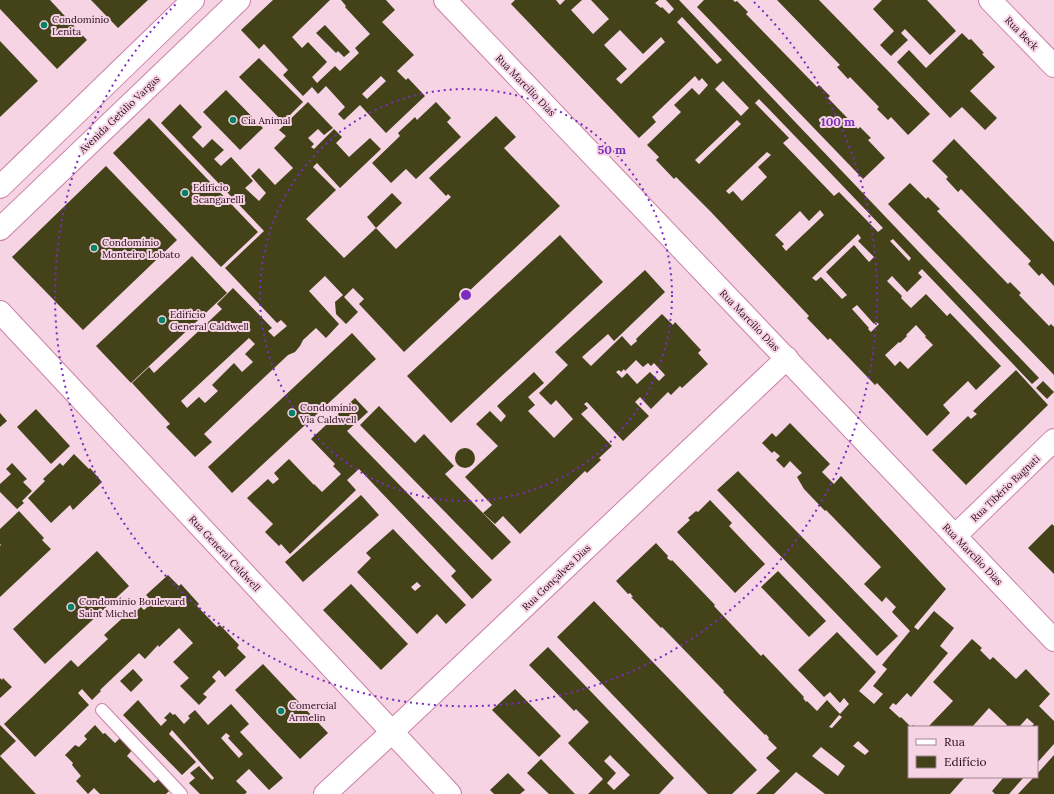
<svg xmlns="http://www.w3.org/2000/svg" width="1054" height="794" viewBox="0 0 1054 794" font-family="Lora,serif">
<rect width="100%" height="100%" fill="#f6d4e4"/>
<g fill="#434218" fill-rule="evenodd">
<path d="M0 0H50L87 40 57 69 0 9Z"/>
<path d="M91 0H148L118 28Z"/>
<path d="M273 0H330L292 37 302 48 308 42 327 62 312 77 317 83 335 66 340 71 359 53 355 48 370 34 345 7 346 6 341 0H386L395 10 382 22 414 55 397 71 406 80 408 78 425 96 386 133 360 105 344 120 338 114 345 107 326 86 318 94 312 87 303 96 283 75 288 70 264 44 259 49 241 30ZM381 76 386 81 367 99 362 94Z"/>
<path d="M515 0H556L560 5 565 0H582L571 10 593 34 609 19 591 0H659L655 3 661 8 662 7 669 14 674 9 666 0H679L1039 378 1032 384 922 269 918 273 922 277 907 292 892 276 887 281 902 296 901 298 911 308 926 294 947 316 950 313 1001 366 976 390 968 381 943 405 950 413 927 436 877 383 875 385 830 338 828 340 807 318 809 316 711 212 676 177 674 179 656 160 659 157 647 145 681 112 674 105 692 88 699 95 708 85 702 78 699 81 695 76 652 117 656 122 639 138 511 4ZM682 17 722 60 717 64 677 22ZM620 30 643 54 661 37 665 42 621 84 616 79 627 69 604 45ZM723 81 749 108 741 116 715 89ZM759 99 817 159 883 228 878 232 839 192 834 196 783 143 789 138 755 103ZM737 120 741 124 699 164 695 160ZM767 152 771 155 758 167 767 177 742 201 733 191 729 194 726 191ZM820 210 824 215 786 251 782 246 784 244 775 235 800 211 809 221ZM858 234 861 238 858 241 874 257 869 262 854 245 826 272 847 295 842 299 821 277 816 281 812 278ZM893 239 911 258 909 261 890 241ZM857 305 874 324 876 322 879 324 871 332 868 329 869 328 852 309ZM916 325 926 336 925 337 933 345 908 369 900 361 895 366 885 355 899 342 900 343 907 336 906 335Z"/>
<path d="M704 0H733L735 2 737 1 748 12 746 14 817 87 819 85 830 96 828 98 858 129 860 127 871 138 868 140 885 158 863 179 697 7Z"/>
<path d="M777 0H819L930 114 908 135 891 117 888 120 877 109 879 107 850 77 848 79 837 67 840 65Z"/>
<path d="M882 0H927L956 31 930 55 905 29 901 33 908 40 891 56 880 45 894 31 873 9Z"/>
<path d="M325 25 350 52 344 57 338 51 336 53 316 33Z"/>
<path d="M962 33 969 40 971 39 984 53 982 54 995 67 970 91 997 118 985 130 962 107 950 118 897 62 909 50 926 68Z"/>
<path d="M0 41 38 81 0 117Z"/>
<path d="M259 58 303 102 283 122 239 77Z"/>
<path d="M226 90 263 128 240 150 203 112Z"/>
<path d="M308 102 333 128 324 135 318 129 308 138 314 144 311 147 314 149 334 129 342 137 336 143 349 157 370 138 381 149 340 188 317 163 313 167 336 190 306 219 344 258 376 228 396 249 451 197 448 194 446 196 429 178 496 116 516 137 504 148 560 206 404 352 359 304 364 299 353 288 344 297 358 312 346 324 336 314 335 302 343 295 325 276 309 291 339 324 326 338 316 328 303 340 300 346 295 352 288 355 204 434 212 442 195 457 166 427 170 424 132 383 149 367 154 373 222 309 217 304 233 288 272 328 268 331 274 337 287 326 281 320 277 323 225 268 264 231 161 123 180 104 202 127 192 137 203 148 212 139 224 150 214 159 221 166 231 157 253 181 245 188 259 201 266 193 251 176 259 168 275 185 293 168 274 148 286 136 279 130ZM249 338 255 344 245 354 253 362 242 372 234 363 212 385 218 391 205 403 199 397 187 408 181 401Z"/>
<path d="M436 102 451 118 447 122 461 137 416 179 406 169 391 183 372 163 400 136 398 133 415 117 417 120Z"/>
<path d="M149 118 258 232 221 267 113 153Z"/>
<path d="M954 139 1054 242V286L1042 273 1039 276 1028 264 1031 261 961 189 958 192 946 179 948 177 932 161Z"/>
<path d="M106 166 177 240 83 330 12 257Z"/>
<path d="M910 183 926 199 928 197 940 209 937 211 1008 284 1010 282 1021 293 1019 295 1049 326 1051 324 1054 327V375L888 204Z"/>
<path d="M392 193 402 203 376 228 367 217Z"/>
<path d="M560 235 603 282 451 423 407 376Z"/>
<path d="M192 256 227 293 131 383 96 346Z"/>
<path d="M645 270 665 292 614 341 608 334 582 357 591 366 622 336 631 346 637 341 636 339 662 314 673 325 675 322 701 350 698 353 708 364 682 388 680 386 671 395 668 392 651 409 640 397 635 402 649 416 623 441 587 402 584 404 588 408 581 414 612 446 599 458 601 460 587 473 585 471 520 534 503 516 495 524 483 513 492 505 465 477 498 446 476 424 490 411 501 422 506 416 497 406 534 372 544 383 528 397 535 405 528 411 554 438 573 419 556 400 551 405 539 393 568 365 555 352ZM636 360 643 367 648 363 651 366 654 363 665 375 659 381 650 372 637 384 627 373 622 378 616 372 619 370 621 372 624 369 625 371Z"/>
<path d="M352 333 376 359 232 493 208 467Z"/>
<path d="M1016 370 1048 405 966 485 932 450 968 416 971 419 977 414 973 411Z"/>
<path d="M1043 381 1054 392 1047 399 1036 388Z"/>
<path d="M355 398 368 412 347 431 492 580 472 599 451 576 456 571 359 469 347 480 356 490 290 554 281 544 279 546 265 532 273 524 247 498 268 479 273 484 279 479 274 473 289 459 314 485V484L322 492 341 474 333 466 335 464 311 439Z"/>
<path d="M379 406 415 443 424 434 454 466 445 474 511 542 492 560 360 425Z"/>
<path d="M36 409 70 446 51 464 17 427Z"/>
<path d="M0 413 7 421 0 427Z"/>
<path d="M790 423 830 464 822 472 834 484 841 476 946 589 914 627 918 630 934 611 954 628 940 646 948 653 911 697 907 693 896 705 893 703 889 708 900 718 901 717 911 727 913 725 915 727H909V777H965L950 794H825L796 772 774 794H756L780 771 766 758 777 748 768 739 769 738 766 734 765 735 723 692 724 691 662 627 661 628 631 597H633L630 593 628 594 616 581 656 543 668 556 667 558 671 561 672 560 715 605 714 606 761 656 763 654 804 697 803 698 806 702 807 701 817 711 827 700 840 714 849 704 844 698 840 703 830 692 824 697 798 670 837 632 876 672 859 691 874 704 883 694 873 686 887 669 882 665 910 631 892 612 896 607 886 597 882 602 864 584 881 567 826 510 825 511 804 489 797 477 802 473 790 461 784 468 776 460 780 456 774 451 772 453 762 443 772 433 776 437ZM839 715 842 717 832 728 829 727ZM858 741 869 751 865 755 853 746ZM821 747 845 766 838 776 812 756Z"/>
<circle cx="465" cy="458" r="10"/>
<path d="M74 454 89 469 90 468 102 482 73 510 70 505 51 523 28 498 45 481 43 479 60 463 63 466Z"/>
<path d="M12 463 27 479 23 482 32 491 22 501 24 503 17 509 0 492V484L11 474 6 469Z"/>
<path d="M738 471 898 636 877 656 717 490Z"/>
<path d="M361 495 379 515 303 582 285 562Z"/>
<path d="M710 500 732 523 729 526 765 564 735 593 677 532 690 520 688 518 696 511 698 512Z"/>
<path d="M19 511 44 538 42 540 51 549 0 597V546L1 545 0 544V529Z"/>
<path d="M1052 524 1054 526V574L1028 548Z"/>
<path d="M393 529 466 605 446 624 437 614 417 634 357 572 371 558 366 553ZM417 582 421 586 415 591 411 587Z"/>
<path d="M97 551 129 586 45 664 13 629Z"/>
<path d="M778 571 826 621 809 637 761 587Z"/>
<path d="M168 575 179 586 181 584 199 604 197 606 217 627 220 625 239 645 237 648 246 657 225 677 219 670 212 677 216 681 203 694 207 697 199 705 180 686 189 678 173 662 193 643 179 628 159 647 158 645 145 659 139 653 100 690 101 691 92 700 82 689 78 693 89 705 35 757 4 724 71 660 78 667 108 639 104 635 128 613 131 616 141 607 144 610 153 602 146 595Z"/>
<path d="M351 584 408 644 381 670 323 610Z"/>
<path d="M594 601 757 770 732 794H708L557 637Z"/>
<path d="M972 639 982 648 980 650 990 660 993 657 1016 679 1026 669 1050 694 1039 706 1054 721V744L1037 763V727H1031L1034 724 1027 718 1019 727H1006L1007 725 989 708 972 727H928L953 701 933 682Z"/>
<path d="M548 647 674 778 659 794H588L603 779 568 743 589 722 576 709 574 711 529 665ZM610 755 630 775 614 790 607 783 616 773 604 761Z"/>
<path d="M263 664 328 733 300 759 235 690Z"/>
<path d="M133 669 143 680 131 692 120 681Z"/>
<path d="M0 678 2 680 3 678 12 687 0 698Z"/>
<path d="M515 689 561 736 539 757 492 710Z"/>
<path d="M138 700 161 726 167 720 164 718 170 712 173 715 175 714 184 724 190 718 188 716 195 710 208 725 231 704 249 724 240 732 283 778 269 790 249 769 236 781 247 792 245 794H200L189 783 195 778 190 773 199 766 212 780 214 778 172 730 169 734 196 762 182 775 123 715ZM226 733 230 736 228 738 243 754 239 758 221 738Z"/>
<path d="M0 725 16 741 0 756Z"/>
<path d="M95 725 103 734 105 733 115 743 121 737 133 749 127 756 154 783 160 778 171 789 166 794H100L94 788 88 794 76 781 81 776 72 765 73 763 65 755 75 745 79 747 87 739 84 736Z"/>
<path d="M1054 755V794H1018L1034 777H1037V774Z"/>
<path d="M0 756 36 794H0Z"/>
<path d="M541 759 575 794H549L527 773Z"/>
<path d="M508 773 525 790 520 794H494L490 790Z"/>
<path d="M1002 777H1024L1009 794H995L992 791 1003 778Z"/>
</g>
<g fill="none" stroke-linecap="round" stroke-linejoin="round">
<defs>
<path id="lane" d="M102 710 181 794"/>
<g id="street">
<path d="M445 0 1054 640"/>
<path d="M990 0 1054 66"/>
<path d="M955 536 1054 440"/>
<path d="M325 794 392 732 787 358"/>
</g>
<g id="secondary">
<path d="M0 187 193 0"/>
<path d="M0 229 239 0"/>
<path d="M0 312 450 794"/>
</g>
</defs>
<use href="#lane" stroke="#cc80a6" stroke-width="14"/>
<use href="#street" stroke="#cc80a6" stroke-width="24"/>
<use href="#secondary" stroke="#cc80a6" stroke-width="24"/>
<use href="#lane" stroke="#fff" stroke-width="12"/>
<use href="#street" stroke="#fff" stroke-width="22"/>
<use href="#secondary" stroke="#fff" stroke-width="22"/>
</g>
<g fill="none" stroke="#7b2cbf" stroke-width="2" stroke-dasharray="2 4">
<circle cx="466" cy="295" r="206"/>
<path d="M754 2A411 411 0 1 1 178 2"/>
</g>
<g fill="#048263" stroke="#f6d4e4" stroke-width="1.5">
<circle cx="44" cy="25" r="4"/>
<circle cx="233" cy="120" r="4"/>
<circle cx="185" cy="193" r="4"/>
<circle cx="94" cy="248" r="4"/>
<circle cx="162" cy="320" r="4"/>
<circle cx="292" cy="413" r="4"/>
<circle cx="71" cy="607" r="4"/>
<circle cx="281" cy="711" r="4"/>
</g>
<g text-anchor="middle" stroke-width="4" stroke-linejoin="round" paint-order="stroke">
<g font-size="10" fill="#2a0d1d" stroke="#f6d4e4" text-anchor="start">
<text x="52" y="23">Condomínio<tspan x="52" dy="12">Lenita</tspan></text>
<text x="241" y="124">Cia Animal</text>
<text x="193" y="191">Edifício<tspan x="193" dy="12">Scangarelli</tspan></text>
<text x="102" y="246">Condomínio<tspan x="102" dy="12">Monteiro Lobato</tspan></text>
<text x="170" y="318">Edifício<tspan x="170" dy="12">General Caldwell</tspan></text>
<text x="300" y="411">Condomínio<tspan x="300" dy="12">Via Caldwell</tspan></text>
<text x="79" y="605">Condomínio Boulevard<tspan x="79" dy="12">Saint Michel</tspan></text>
<text x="289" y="709">Comercial<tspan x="289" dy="12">Armelin</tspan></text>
</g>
<g font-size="10" fill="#2a0d1d" stroke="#f6d4e4">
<text transform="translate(1022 33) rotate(45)" y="4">Rua Beck</text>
<text transform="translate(526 85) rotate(46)" y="4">Rua Marcílio Dias</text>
<text transform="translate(119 114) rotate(-44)" y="4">Avenida Getúlio Vargas</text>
<text transform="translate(750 320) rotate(46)" y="4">Rua Marcílio Dias</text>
<text transform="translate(1005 488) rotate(-44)" y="4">Rua Tibério Bagnati</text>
<text transform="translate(225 553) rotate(47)" y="4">Rua General Caldwell</text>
<text transform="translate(973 554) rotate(46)" y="4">Rua Marcílio Dias</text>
<text transform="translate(556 577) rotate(-44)" y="4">Rua Gonçalves Dias</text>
</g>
</g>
<circle cx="466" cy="295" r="6" fill="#7b2cbf" stroke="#f6d4e4" stroke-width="2"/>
<g font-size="12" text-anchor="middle" font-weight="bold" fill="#7b2cbf" stroke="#f6d4e4" stroke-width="4" stroke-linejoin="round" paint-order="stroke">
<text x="838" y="126">100 m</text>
<text x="612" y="154">50 m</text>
</g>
<rect x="908" y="726" width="130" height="52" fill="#f6d4e4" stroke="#a48494"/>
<rect x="916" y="739" width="20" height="6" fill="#ffffff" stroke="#a48494"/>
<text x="944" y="746" font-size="12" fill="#2a0d1d">Rua</text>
<rect x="916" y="756" width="20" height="12" fill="#434218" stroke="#a48494"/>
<text x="944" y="766" font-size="12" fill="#2a0d1d">Edifício</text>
</svg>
